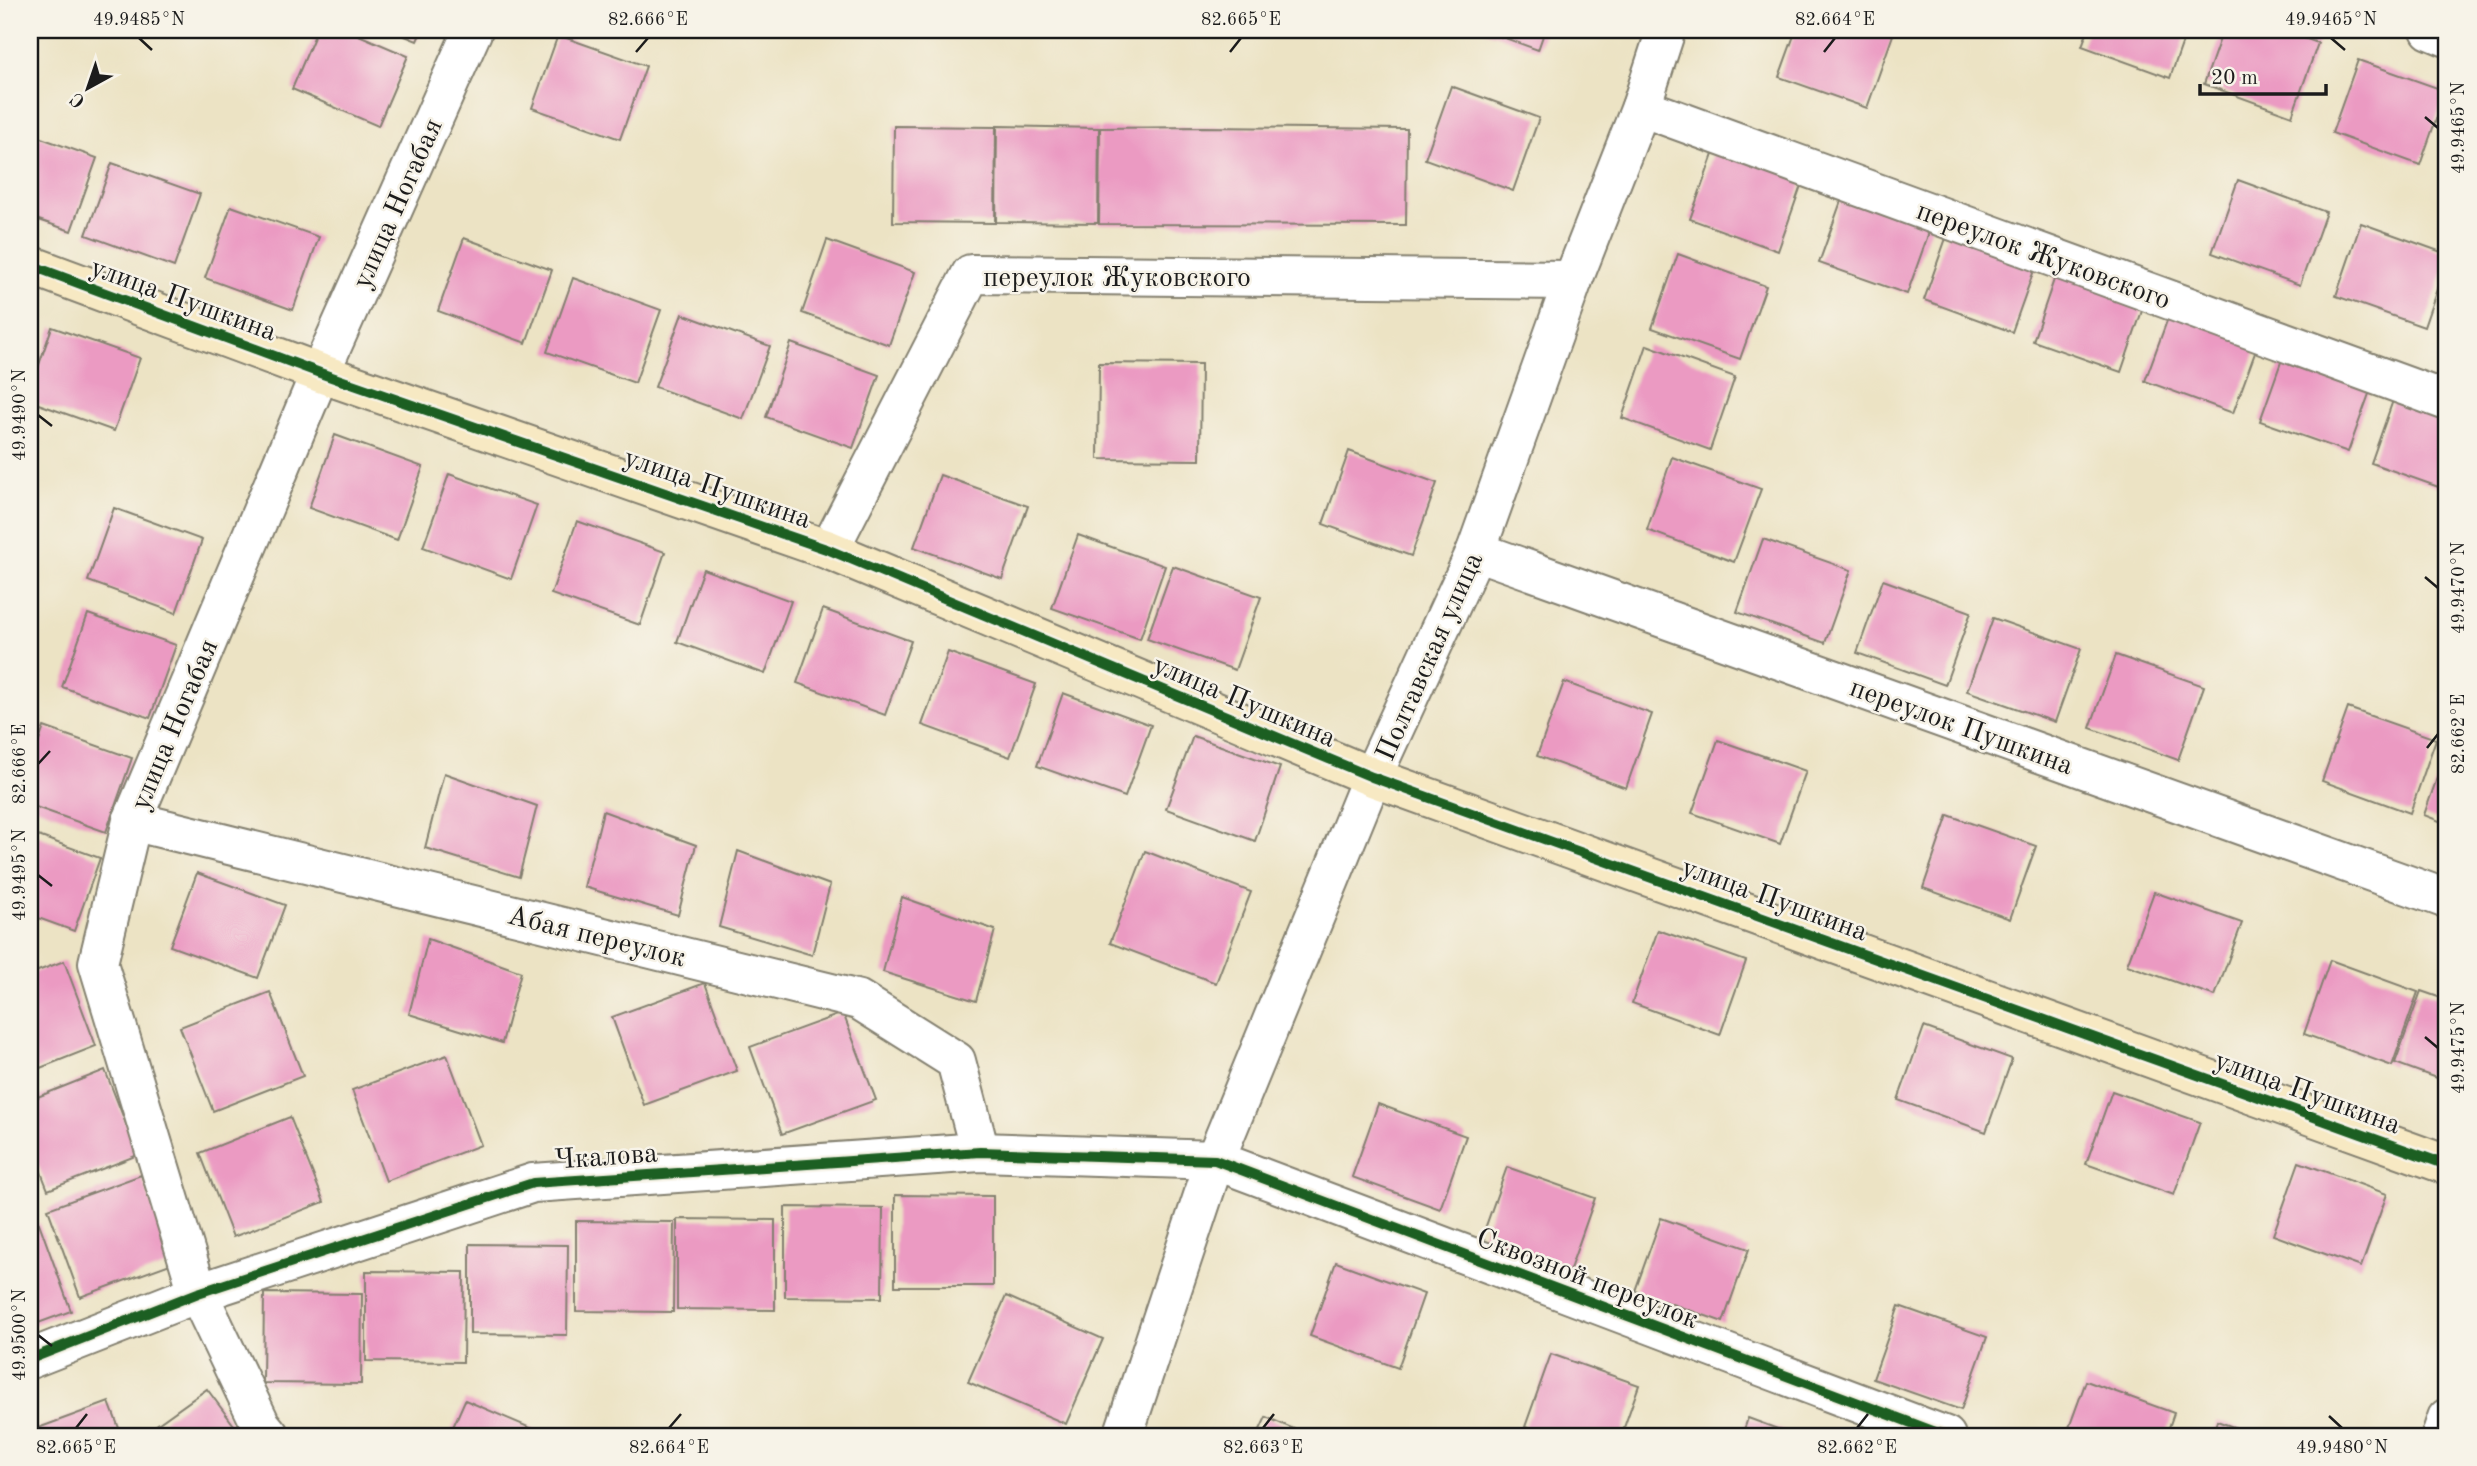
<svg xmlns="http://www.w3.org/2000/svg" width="2477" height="1466" viewBox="0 0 2477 1466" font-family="'Old Standard TT',serif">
<rect width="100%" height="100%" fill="#f7f3e8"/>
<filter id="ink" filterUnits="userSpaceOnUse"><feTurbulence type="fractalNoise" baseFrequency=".0143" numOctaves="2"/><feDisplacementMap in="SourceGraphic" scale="14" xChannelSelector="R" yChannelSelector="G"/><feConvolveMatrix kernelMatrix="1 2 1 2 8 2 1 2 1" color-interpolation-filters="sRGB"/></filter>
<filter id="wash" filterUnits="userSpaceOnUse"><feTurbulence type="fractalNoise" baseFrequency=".00686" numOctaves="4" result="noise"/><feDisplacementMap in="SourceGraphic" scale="28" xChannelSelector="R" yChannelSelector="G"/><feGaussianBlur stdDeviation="1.57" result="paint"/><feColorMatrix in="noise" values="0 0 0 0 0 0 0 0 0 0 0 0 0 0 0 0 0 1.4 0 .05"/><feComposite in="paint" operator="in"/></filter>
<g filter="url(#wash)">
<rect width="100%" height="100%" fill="#ece3c4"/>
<g id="blocks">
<g fill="#eb9ac2">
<path d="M317 30H347L408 56 378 126 292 89Z"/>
<path d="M390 30H422L417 41Z"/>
<path d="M1483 30H1545L1538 50Z"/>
<path d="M1796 30H1878L1893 35 1867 108 1779 77Z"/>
<path d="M2088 30H2187L2170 78 2082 46Z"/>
<path d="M2223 30H2282L2318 43 2292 116 2204 84Z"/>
<path d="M558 35 646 66 620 139 532 108Z"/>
<path d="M2358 60 2446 91 2420 165 2332 133Z"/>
<path d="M1451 86 1539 118 1513 191 1425 159Z"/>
<path d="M894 126 996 127 995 223 893 222Z"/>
<path d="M997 126 1099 128 1098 223 996 222Z"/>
<path d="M1202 127 1407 129 1406 225 1099 224 1100 128Z"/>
<path d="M30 134 97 158 71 231 30 217Z"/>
<path d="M1716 146 1804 177 1778 251 1690 219Z"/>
<path d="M112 163 200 194 174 267 86 235Z"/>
<path d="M2238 180 2326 212 2300 285 2212 253Z"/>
<path d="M1845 190 1933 221 1907 294 1819 263Z"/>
<path d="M231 206 319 237 293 310 205 278Z"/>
<path d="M2361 223 2447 254V260L2424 327 2336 296Z"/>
<path d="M1950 227 2038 259 2012 332 1924 300Z"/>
<path d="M464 238 552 270 526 343 438 311Z"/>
<path d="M827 240 915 272 889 345 802 313Z"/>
<path d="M1678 254 1766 286 1740 359 1652 328Z"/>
<path d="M2058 268 2146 299 2121 372 2033 341Z"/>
<path d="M573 278 661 310 635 383 547 352Z"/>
<path d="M2172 307 2260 339 2233 413 2145 381Z"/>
<path d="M682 314 770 346 743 419 655 387Z"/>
<path d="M52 327 140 358 114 431 30 401V391Z"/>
<path d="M791 343 879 375 853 448 766 417Z"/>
<path d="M1647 345 1735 377 1710 450 1622 418Z"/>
<path d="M2286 348 2374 380 2348 452 2260 421Z"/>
<path d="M1099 363 1201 364 1200 460 1098 459Z"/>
<path d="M2397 389 2447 408V490L2371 463Z"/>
<path d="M335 435 423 467 397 540 309 508Z"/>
<path d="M1349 451 1437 483 1411 556 1323 524Z"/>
<path d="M1672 457 1761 489 1734 562 1647 530Z"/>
<path d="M449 474 537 505 511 579 423 547Z"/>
<path d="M940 475 1028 506 1002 579 914 547Z"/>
<path d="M114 508 202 540 176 613 88 581Z"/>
<path d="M577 521 665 552 640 625 551 594Z"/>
<path d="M1078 535 1165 566 1140 639 1052 608Z"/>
<path d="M1763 539 1851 570 1825 643 1737 612Z"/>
<path d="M1173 566 1261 597 1235 670 1147 639Z"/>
<path d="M703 569 791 601 765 674 677 642Z"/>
<path d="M1883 580 1971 612 1945 685 1857 653Z"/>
<path d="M823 609 911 641 885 715 797 683Z"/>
<path d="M88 614 176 645 150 718 62 687Z"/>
<path d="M1993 618 2081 649 2055 722 1967 691Z"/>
<path d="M948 652 1036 684 1010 757 922 725Z"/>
<path d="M2116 655 2204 686 2178 760 2090 728Z"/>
<path d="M1564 682 1652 714 1626 788 1537 756Z"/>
<path d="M1063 693 1151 725 1125 797 1037 766Z"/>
<path d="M2348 708 2436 739 2410 813 2322 781Z"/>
<path d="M44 727 132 758 106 832 30 805V767Z"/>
<path d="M1193 736 1280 767 1255 841 1166 809Z"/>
<path d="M1718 740 1806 771 1780 844 1692 813Z"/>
<path d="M2447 750V824L2424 815Z"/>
<path d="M444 773 537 806 519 877 425 848Z"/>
<path d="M603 811 696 845 678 915 584 887Z"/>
<path d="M1948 815 2036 846 2010 919 1923 888Z"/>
<path d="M30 833 100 858 74 931 30 915Z"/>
<path d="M738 851 830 885 812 955 719 927Z"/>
<path d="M1145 851 1251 892 1216 983 1110 943Z"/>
<path d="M197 873 285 905 258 978 170 946Z"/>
<path d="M2154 892 2242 923 2215 996 2127 965Z"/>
<path d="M902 897 995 930 976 1001 883 972Z"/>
<path d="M1658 930 1746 961 1720 1035 1632 1003Z"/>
<path d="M428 939 521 972 502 1043 409 1014Z"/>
<path d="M2330 960 2418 992 2392 1066 2304 1034Z"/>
<path d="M64 961 96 1046 30 1072V974Z"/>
<path d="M705 983 737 1071 644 1105 612 1017Z"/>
<path d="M2421 991 2447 1000V1082L2395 1063Z"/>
<path d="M270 992 303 1076 213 1111 180 1027Z"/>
<path d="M843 1013 876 1100 782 1134 750 1047Z"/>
<path d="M1924 1027 2012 1059 1986 1132 1898 1100Z"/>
<path d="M447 1055 481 1145 386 1181 352 1090Z"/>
<path d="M105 1070 138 1155 48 1190 30 1144V1100Z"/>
<path d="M2112 1091 2200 1122 2174 1195 2086 1164Z"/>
<path d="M1378 1104 1466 1136 1440 1209 1352 1177Z"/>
<path d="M290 1117 324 1202 233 1237 200 1153Z"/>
<path d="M2299 1162 2387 1194 2361 1267 2273 1235Z"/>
<path d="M1507 1167 1595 1198 1569 1272 1481 1240Z"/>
<path d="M141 1175 173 1263 80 1297 48 1209Z"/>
<path d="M895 1195 993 1196V1286H895Z"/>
<path d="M785 1207 883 1208 882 1298 785 1297Z"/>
<path d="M1661 1218 1749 1249 1723 1322 1635 1291Z"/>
<path d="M677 1219 775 1220V1310L677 1309Z"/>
<path d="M576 1221 674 1222 673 1312 576 1311Z"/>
<path d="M39 1223 71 1311 30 1326V1227Z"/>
<path d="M470 1244 568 1245 567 1335 470 1334Z"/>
<path d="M1336 1262 1424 1294 1398 1368 1310 1336Z"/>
<path d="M366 1271 464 1272 463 1362 366 1361Z"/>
<path d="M264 1293 362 1294 361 1384 263 1383Z"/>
<path d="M1006 1296 1103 1339 1066 1424 968 1382Z"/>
<path d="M1899 1306 1987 1337 1961 1410 1873 1379Z"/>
<path d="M1551 1354 1639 1385 1621 1436H1550L1525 1427Z"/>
<path d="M2086 1381 2174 1413 2166 1436H2066Z"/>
<path d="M207 1389 242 1436H141Z"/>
<path d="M465 1400 549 1436H449Z"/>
<path d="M109 1402 122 1436H30V1431Z"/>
<path d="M1266 1417 1310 1436H1257Z"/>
<path d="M1748 1418 1797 1436H1742Z"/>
<path d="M2217 1421 2258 1436H2212Z"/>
</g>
</g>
</g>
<g filter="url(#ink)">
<use href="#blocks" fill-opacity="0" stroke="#848070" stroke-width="2"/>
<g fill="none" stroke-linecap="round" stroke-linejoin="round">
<defs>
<g id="street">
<path d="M2430 30 2447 37"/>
<path d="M1641 107 2447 401"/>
<path d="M829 550 971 274 1573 280"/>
<path d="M1476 551 2447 899"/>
<path d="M132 821 859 1000 956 1061 980 1152"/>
<path d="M30 1359 198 1293 533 1183 980 1152 1215 1160 1946 1436"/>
<path d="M270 1436 261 1425 198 1293 98 963 132 821 320 373 473 30"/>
<path d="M1123 1436 1215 1160 1372 777 1476 551 1573 280 1641 107 1666 30"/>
<path d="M2441 1436 2447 1418"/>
</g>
<path id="secondary" d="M30 265 320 373 829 550 1372 777 2447 1165"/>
</defs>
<use href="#street" stroke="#848070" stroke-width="42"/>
<use href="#secondary" stroke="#848070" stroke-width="42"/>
<use href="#street" stroke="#fff" stroke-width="38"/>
<use href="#secondary" stroke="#f7e9c3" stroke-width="38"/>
<defs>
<g id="cycleway">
<path d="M30 265 320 373 829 550 1372 777 2447 1165"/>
<path d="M30 1359 198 1293 533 1183 980 1152 1215 1160 1946 1436"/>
</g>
</defs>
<use href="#cycleway" stroke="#f7f3e8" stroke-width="15"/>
<use href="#cycleway" stroke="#1b5e20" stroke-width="10"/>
</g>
</g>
<path fill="none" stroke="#1c1c1c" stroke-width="2.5" d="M139 38 152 50M2331 38 2345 50M636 52 648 38M1230 52 1241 38M1824 52 1835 38M2425 117 2438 128M38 415 52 426M2425 577 2438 588M2427 748 2438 734M38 764 50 751M38 875 52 886M2425 1037 2438 1048M38 1335 52 1346M2329 1416 2342 1428M76 1428 87 1414M669 1428 681 1414M1263 1428 1274 1414M1857 1428 1868 1414"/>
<g text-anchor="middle" stroke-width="5" stroke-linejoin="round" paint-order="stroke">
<g font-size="28" fill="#1c1c1c" stroke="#f7f3e8">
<text transform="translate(396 203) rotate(-66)" y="10">улица Ногабая</text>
<text transform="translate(2044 254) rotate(20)" y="10">переулок Жуковского</text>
<text x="1117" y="286">переулок Жуковского</text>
<text transform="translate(184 298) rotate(20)" y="10">улица Пушкина</text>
<text transform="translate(718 487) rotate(19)" y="10">улица Пушкина</text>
<text transform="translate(1428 656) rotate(-66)" y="10">Полтавская улица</text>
<text transform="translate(1245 700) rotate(23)" y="10">улица Пушкина</text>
<text transform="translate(173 724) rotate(-67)" y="10">улица Ногабая</text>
<text transform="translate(1962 725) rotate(20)" y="10">переулок Пушкина</text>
<text transform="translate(1775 898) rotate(20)" y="10">улица Пушкина</text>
<text transform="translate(597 935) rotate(14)" y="10">Абая переулок</text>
<text transform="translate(2308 1091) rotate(20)" y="10">улица Пушкина</text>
<text transform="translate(606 1155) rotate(-4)" y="10">Чкалова</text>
<text transform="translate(1588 1277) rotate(21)" y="10">Сквозной переулок</text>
</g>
</g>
<rect width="2477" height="1466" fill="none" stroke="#f7f3e8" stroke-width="77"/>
<g transform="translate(88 88) rotate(220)" stroke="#f7f3e8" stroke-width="5" paint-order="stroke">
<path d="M0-5L12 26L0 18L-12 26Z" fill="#1c1c1c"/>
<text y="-10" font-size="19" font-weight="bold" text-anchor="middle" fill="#1c1c1c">С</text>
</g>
<path d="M2200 84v10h126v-10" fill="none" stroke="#1c1c1c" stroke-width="3.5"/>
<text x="2211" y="84" font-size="21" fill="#1c1c1c" stroke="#f7f3e8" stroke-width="5" paint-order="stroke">20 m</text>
<rect x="38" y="38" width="2400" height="1390" fill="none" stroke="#1c1c1c" stroke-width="2.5"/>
<g font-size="18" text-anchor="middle" fill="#1c1c1c">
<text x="139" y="25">49.9485°N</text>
<text x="648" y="25">82.666°E</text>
<text x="1241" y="25">82.665°E</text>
<text x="1835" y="25">82.664°E</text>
<text x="2331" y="25">49.9465°N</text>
<text transform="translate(2458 128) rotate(-90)" y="6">49.9465°N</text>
<text transform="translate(19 415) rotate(-90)" y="6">49.9490°N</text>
<text transform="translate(2458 588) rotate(-90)" y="6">49.9470°N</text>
<text transform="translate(2458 734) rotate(-90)" y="6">82.662°E</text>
<text transform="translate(19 764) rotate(-90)" y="6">82.666°E</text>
<text transform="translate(19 875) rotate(-90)" y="6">49.9495°N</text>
<text transform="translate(2458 1048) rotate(-90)" y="6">49.9475°N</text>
<text transform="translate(19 1335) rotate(-90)" y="6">49.9500°N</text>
<text x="76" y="1453">82.665°E</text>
<text x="669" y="1453">82.664°E</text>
<text x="1263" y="1453">82.663°E</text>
<text x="1857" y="1453">82.662°E</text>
<text x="2342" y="1453">49.9480°N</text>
</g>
</svg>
